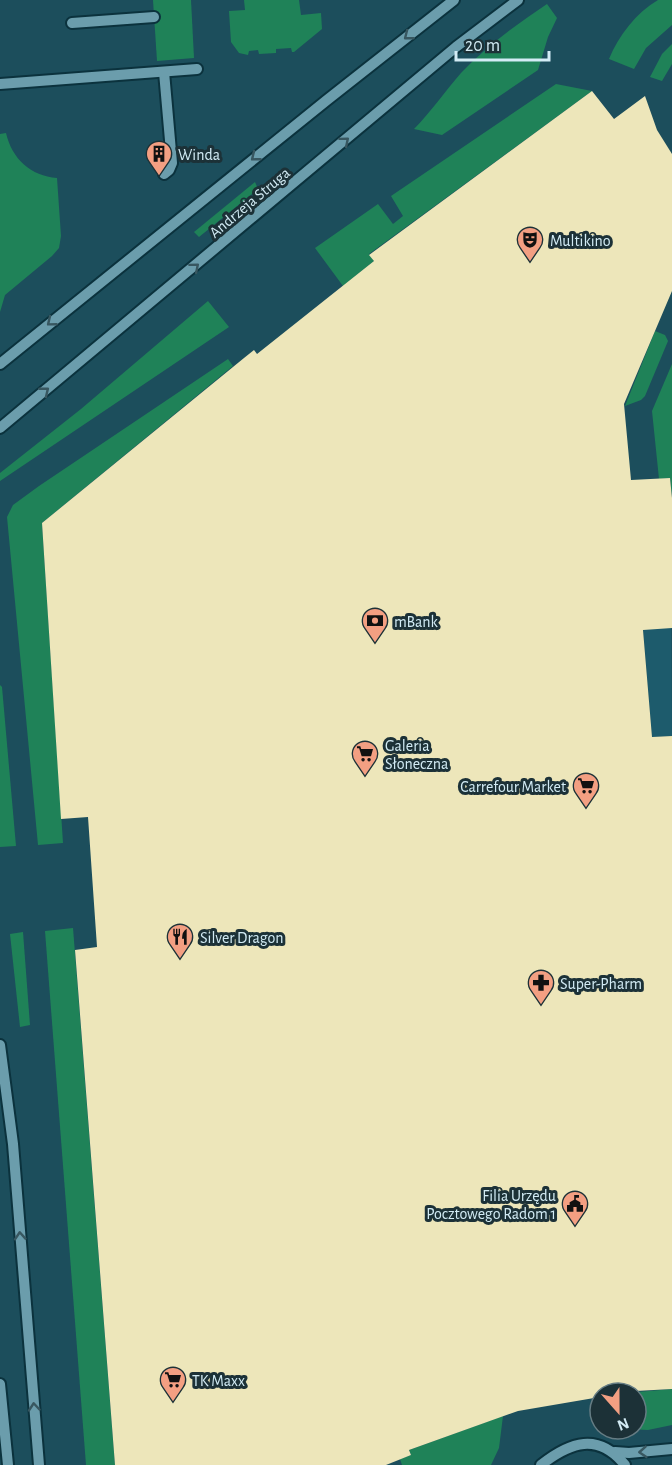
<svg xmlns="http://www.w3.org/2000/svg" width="672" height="1465" viewBox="0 0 672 1465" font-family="'Alegreya Sans',sans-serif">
<rect width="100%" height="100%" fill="#1c4e5c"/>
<path fill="#1d5b6c" d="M670 478 672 736 652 737 631 481Z"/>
<g fill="#1f8258">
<path d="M153 0H191L194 58 157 61Z"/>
<path d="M244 0H299L301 15 321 13 322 29 294 52H292L291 48 276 49V53L259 54 258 50 249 51 248 55 239 53 231 42 229 11 245 10Z"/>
<path d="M658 0H672V25L646 48 634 69 609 59C619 35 636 13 658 0Z"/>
<path d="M547 4 557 18 548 37 538 70 442 135 414 129C431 112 445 91 461 73 487 46 517 24 547 4Z"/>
<path d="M672 44V64L662 81 650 77 662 54Z"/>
<path d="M556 84 592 91 369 254 374 261 343 286 315 248 378 204 393 224 403 216 391 196Z"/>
<path d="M6 133C12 159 31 176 57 178L61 236 59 248 52 256 5 295 0 312V134Z"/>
<path d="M255 182 258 189 199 237 194 232Z"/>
<path d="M208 301 229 327 0 481V473L81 409Z"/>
<path d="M655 331 665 335 668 341 645 396 641 400 625 406Z"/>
<path d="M228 359 233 366 42 523 63 843 38 845 7 517 13 505 39 486Z"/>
<path d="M672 364V498L670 478 659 479 652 411Z"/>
<path d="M0 685 2 687 16 846 0 847Z"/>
<path d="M73 928 115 1465H86L45 931Z"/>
<path d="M23 932 30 1025 20 1027 10 934Z"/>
<path d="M672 1389V1425L648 1430 628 1429H636V1393H626Z"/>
<path d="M503 1416 499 1448 491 1465H402L400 1459 411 1455 409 1450Z"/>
</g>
<path fill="#ede6ba" d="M592 91 614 119 645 96 657 130 672 154V291L624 404 631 480 670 478 672 498V628L643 630 652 737 672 736V1389L600 1393V1397L518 1411 409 1450 411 1455 386 1465H115L75 950 97 947 88 817 61 819 42 523 244 358 254 350 257 354 374 261 369 255Z"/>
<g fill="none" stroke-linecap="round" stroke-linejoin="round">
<defs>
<g id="minor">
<path d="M72 23 154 17"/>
<path d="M164 72 172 163 169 170 164 174"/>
<path d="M0 84 197 69"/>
<path d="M0 364 327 100 454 0"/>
<path d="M0 428 456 47 518 0"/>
<path d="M0 1045 13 1144 39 1465"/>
<path d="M0 1384 8 1465"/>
<path d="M615 1452 629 1453 672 1449"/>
<path d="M541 1465C570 1442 598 1432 625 1465"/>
</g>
</defs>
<use href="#minor" stroke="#0b323d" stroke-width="14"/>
<use href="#minor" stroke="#6b9dac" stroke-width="10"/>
</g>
<defs><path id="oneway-chevron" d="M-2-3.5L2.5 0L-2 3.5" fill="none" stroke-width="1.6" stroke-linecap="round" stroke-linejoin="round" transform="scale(1.5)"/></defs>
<g stroke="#385760">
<use href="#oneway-chevron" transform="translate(408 36) rotate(142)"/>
<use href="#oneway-chevron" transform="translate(345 141) rotate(-40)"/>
<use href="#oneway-chevron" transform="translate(255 157) rotate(141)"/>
<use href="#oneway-chevron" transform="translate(195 267) rotate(-40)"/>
<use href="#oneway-chevron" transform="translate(51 322) rotate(141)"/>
<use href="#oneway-chevron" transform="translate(45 391) rotate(-39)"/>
<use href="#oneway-chevron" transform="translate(20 1236) rotate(-94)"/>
<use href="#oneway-chevron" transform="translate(34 1407) rotate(-95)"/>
<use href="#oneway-chevron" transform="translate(643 1452) rotate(176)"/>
</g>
<defs>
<symbol id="building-pin" viewBox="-11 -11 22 30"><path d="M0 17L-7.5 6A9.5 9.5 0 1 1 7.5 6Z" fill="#f39f82" stroke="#1c3137"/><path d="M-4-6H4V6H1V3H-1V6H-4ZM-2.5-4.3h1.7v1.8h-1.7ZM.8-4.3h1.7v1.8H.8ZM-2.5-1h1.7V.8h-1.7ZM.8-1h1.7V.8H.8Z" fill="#111"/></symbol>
<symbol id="theatre-pin" viewBox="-11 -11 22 30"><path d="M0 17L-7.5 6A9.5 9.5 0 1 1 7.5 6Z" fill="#f39f82" stroke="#1c3137"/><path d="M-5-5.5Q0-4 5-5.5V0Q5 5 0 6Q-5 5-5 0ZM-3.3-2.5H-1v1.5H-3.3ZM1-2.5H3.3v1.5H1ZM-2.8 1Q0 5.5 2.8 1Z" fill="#111"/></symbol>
<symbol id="bank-pin" viewBox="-11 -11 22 30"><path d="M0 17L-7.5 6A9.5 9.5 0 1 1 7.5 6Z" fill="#f39f82" stroke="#1c3137"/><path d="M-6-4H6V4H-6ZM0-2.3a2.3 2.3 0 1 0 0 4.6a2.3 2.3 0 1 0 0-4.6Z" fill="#111"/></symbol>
<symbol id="supermarket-pin" viewBox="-11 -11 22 30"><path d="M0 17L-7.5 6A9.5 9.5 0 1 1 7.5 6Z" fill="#f39f82" stroke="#1c3137"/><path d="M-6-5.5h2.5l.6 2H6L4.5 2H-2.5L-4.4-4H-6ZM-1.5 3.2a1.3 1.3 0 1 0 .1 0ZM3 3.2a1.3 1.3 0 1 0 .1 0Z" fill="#111"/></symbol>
<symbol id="restaurant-pin" viewBox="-11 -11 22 30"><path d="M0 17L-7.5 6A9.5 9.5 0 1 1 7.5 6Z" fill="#f39f82" stroke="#1c3137"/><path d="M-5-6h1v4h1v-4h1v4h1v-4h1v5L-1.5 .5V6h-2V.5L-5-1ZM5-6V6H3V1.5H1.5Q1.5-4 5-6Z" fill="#111"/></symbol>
<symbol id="pharmacy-pin" viewBox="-11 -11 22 30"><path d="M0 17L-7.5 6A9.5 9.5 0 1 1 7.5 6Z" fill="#f39f82" stroke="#1c3137"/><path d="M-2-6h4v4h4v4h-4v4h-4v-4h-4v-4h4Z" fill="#111"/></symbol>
<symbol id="civic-pin" viewBox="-11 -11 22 30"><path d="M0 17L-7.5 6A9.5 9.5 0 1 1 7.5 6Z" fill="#f39f82" stroke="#1c3137"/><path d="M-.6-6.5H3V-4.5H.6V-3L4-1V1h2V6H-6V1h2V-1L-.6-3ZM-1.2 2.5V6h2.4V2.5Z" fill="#111"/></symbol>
</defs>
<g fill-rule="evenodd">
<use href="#building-pin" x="144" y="139" width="30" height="40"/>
<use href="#theatre-pin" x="515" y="225" width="30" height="40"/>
<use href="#bank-pin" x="360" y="606" width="30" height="40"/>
<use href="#supermarket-pin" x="350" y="739" width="30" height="40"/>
<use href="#supermarket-pin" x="571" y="771" width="30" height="40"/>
<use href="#restaurant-pin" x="165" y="922" width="30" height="40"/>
<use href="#pharmacy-pin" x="526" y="968" width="30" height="40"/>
<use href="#civic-pin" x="560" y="1189" width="30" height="40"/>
<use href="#supermarket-pin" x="158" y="1365" width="30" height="40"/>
</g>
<g text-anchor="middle" stroke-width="6" stroke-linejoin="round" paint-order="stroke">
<g font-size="16" fill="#d3ecf5" stroke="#1c3137" text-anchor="start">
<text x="178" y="160">Winda</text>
<text x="550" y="246">Multikino</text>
<text x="394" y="627">mBank</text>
<text x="385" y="751">Galeria<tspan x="385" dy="18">Słoneczna</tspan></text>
<text x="566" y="792" text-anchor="end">Carrefour Market</text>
<text x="200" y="943">Silver Dragon</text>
<text x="560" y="989">Super-Pharm</text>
<text x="556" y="1201" text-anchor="end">Filia Urzędu<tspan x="556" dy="18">Pocztowego Radom 1</tspan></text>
<text x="192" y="1386">TK Maxx</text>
</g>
<g font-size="16" fill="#d3ecf5" stroke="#1c3137">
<text transform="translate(249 202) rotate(-40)" y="6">Andrzeja Struga</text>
</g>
</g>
<g transform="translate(618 1411) rotate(159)"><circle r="28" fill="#1c3137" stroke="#657c83" stroke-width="1.5"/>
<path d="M0-4.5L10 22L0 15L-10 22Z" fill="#f39f82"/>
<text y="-9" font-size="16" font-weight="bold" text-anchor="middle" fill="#d3ecf5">N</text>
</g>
<path d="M456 51v9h93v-9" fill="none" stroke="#d3ecf5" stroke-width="3"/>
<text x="465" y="51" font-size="18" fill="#d3ecf5" stroke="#1c3137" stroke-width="4.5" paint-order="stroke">20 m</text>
</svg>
